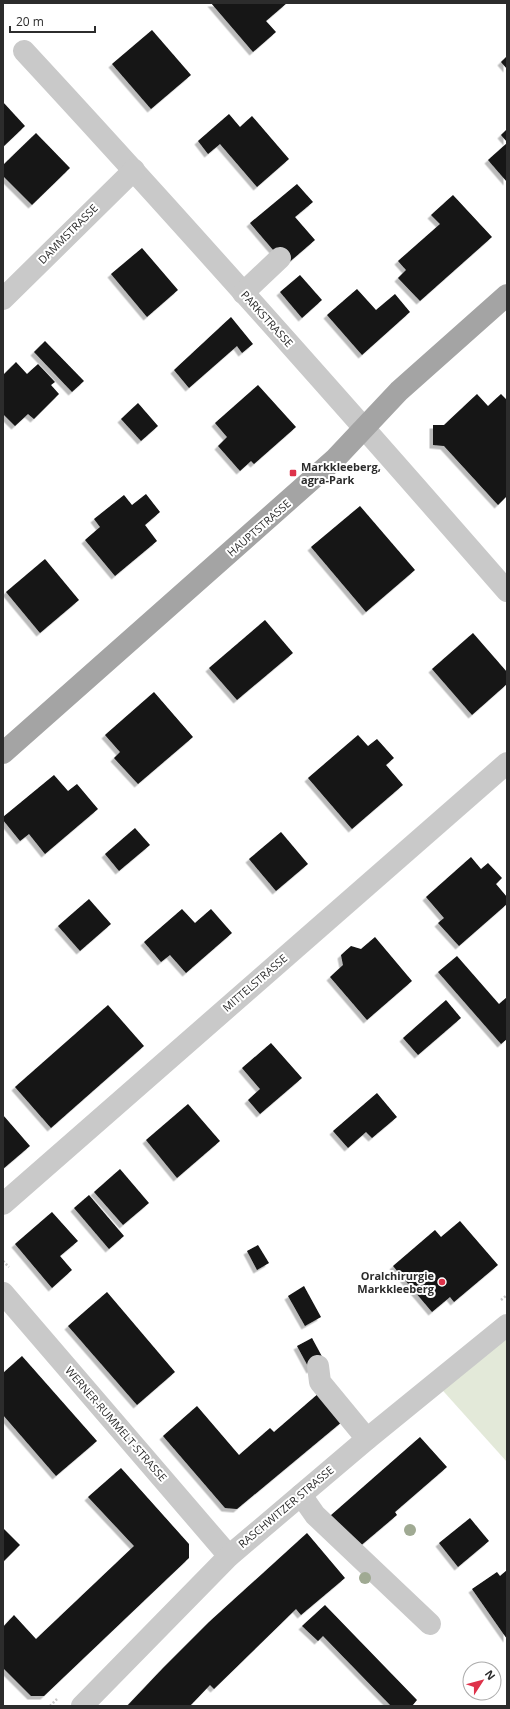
<svg xmlns="http://www.w3.org/2000/svg" width="510" height="1709" viewBox="0 0 510 1709" font-family="'Open Sans',sans-serif">
<defs>
<filter id="shadow"><feDropShadow dx="-3.5" dy="3.5" stdDeviation="0" flood-color="#0004"/></filter>
</defs>
<rect width="100%" height="100%" fill="#fff"/>
<path fill="#e3e9d9" d="M507 1325V1462L436 1383Z"/>
<g fill="#131313" filter="url(#shadow)">
<path d="M211 3H287L266 21 276 32 253 52Z"/>
<path d="M152 30 191 75 151 109 112 64Z"/>
<path d="M507 56V69L501 62Z"/>
<path d="M3 102 25 126 3 147Z"/>
<path d="M229 114 240 127 252 116 289 159 257 187 220 144 208 154 198 141Z"/>
<path d="M507 129V142L501 135Z"/>
<path d="M36 133 70 168 32 205 3 176V165Z"/>
<path d="M507 143V182L488 160Z"/>
<path d="M297 184 313 202 295 217 315 240 286 265 250 223Z"/>
<path d="M453 195 492 237 420 301 398 278 406 270 398 261 440 224 431 215Z"/>
<path d="M142 248 178 290 147 317 111 274Z"/>
<path d="M300 275 322 300 302 318 280 292Z"/>
<path d="M357 289 376 310 395 294 410 312 362 355 327 315Z"/>
<path d="M231 317 253 344 242 353 237 346 189 388 174 370Z"/>
<path d="M45 341 84 381 72 392 34 352Z"/>
<path d="M16 362 27 374 38 364 55 382 51 385 59 394 34 419 28 414 15 426 3 414V375Z"/>
<path d="M258 385 296 427 254 464 251 461 240 471 218 446 227 437 215 423Z"/>
<path d="M477 394 488 406 501 394 507 400V496L498 505 444 446 433 445V425H444Z"/>
<path d="M138 403 158 426 141 441 121 419Z"/>
<path d="M146 494 160 512 145 525 157 541 115 576 85 540 100 527 94 519 124 495 132 505Z"/>
<path d="M360 506 415 570 366 612 311 547Z"/>
<path d="M45 559 79 600 40 633 6 592Z"/>
<path d="M265 620 293 653 237 700 209 668Z"/>
<path d="M473 633 507 672V684L472 715 432 669Z"/>
<path d="M154 692 193 737 138 784 114 758 120 752 105 735Z"/>
<path d="M358 735 368 746 377 739 394 758 386 765 403 785 352 829 308 778Z"/>
<path d="M54 775 68 791 77 784 98 809 45 854 29 834 20 841 3 820V817Z"/>
<path d="M135 828 150 845 119 871 105 854Z"/>
<path d="M281 832 308 864 276 891 249 859Z"/>
<path d="M471 857 481 869 488 863 502 878 496 884 507 897V904L459 946 438 923 444 918 426 897Z"/>
<path d="M89 899 111 924 80 951 58 926Z"/>
<path d="M182 909 195 923 211 909 232 933 186 973 170 955 161 962 144 942Z"/>
<path d="M375 937 412 981 367 1020 330 977 343 965 341 955 351 946 361 949Z"/>
<path d="M457 956 499 1004 507 997V1039L501 1044 438 972Z"/>
<path d="M446 1000 461 1018 418 1055 403 1038Z"/>
<path d="M108 1005 144 1046 51 1128 15 1087Z"/>
<path d="M271 1043 302 1078 260 1114 248 1100 260 1089 242 1068Z"/>
<path d="M377 1093 397 1117 372 1138 366 1132 348 1148 333 1131Z"/>
<path d="M188 1104 220 1141 177 1178 146 1140Z"/>
<path d="M3 1115 30 1146 3 1169Z"/>
<path d="M120 1169 149 1203 123 1225 94 1192Z"/>
<path d="M89 1195 124 1236 109 1249 74 1208Z"/>
<path d="M52 1212 78 1241 60 1256 72 1270 52 1288 15 1244Z"/>
<path d="M460 1221 498 1265 454 1302 450 1297 432 1312 393 1266 435 1230 441 1237Z"/>
<path d="M258 1245 269 1263 257 1270 247 1251Z"/>
<path d="M304 1286 321 1317 305 1326 288 1296Z"/>
<path d="M107 1292 175 1372 137 1405 68 1326Z"/>
<path d="M312 1338 325 1362 310 1370 297 1346Z"/>
<path d="M22 1356 97 1441 56 1476 3 1415V1373Z"/>
<path d="M319 1393 343 1421 237 1509 225 1508 163 1436 197 1406 239 1455 270 1428 274 1432Z"/>
<path d="M420 1437 447 1467 395 1512 397 1515 358 1548 330 1516Z"/>
<path d="M121 1468 189 1544V1558L44 1696H31L3 1668V1627L14 1615 36 1639 134 1546 88 1497Z"/>
<path d="M470 1518 489 1541 458 1567 439 1543Z"/>
<path d="M3 1528 20 1545 3 1562Z"/>
<path d="M307 1533 345 1578 301 1615 296 1609 214 1689 210 1685 190 1706H127L163 1668 209 1622Z"/>
<path d="M507 1570V1639L472 1589 497 1572 500 1576Z"/>
<path d="M325 1605 417 1700 412 1706H391L323 1636 318 1641 302 1626Z"/>
</g>
<g fill="none" stroke-linecap="round" stroke-linejoin="round">
<g stroke="#c9c9c9" stroke-width="2.5" stroke-dasharray="2 2" stroke-linecap="butt">
<path d="M3 1261 9 1267"/>
<path d="M501 1300 507 1295"/>
<path d="M50 1706 57 1699"/>
</g>
<g stroke="#c9c9c9" stroke-width="22">
<path d="M24 51C188 228 348 409 507 591"/>
<path d="M243 293 280 258"/>
<path d="M3 299 134 170"/>
<path d="M3 1204 507 763"/>
<path d="M3 1293 229 1556"/>
<path d="M318 1366 320 1382 367 1439"/>
<path d="M301 1495 315 1515 430 1624"/>
<path d="M82 1706 229 1556 367 1439 507 1325"/>
</g>
<path stroke="#a4a4a4" stroke-width="22" d="M3 753 335 459 399 391 507 295"/>
</g>
<g fill="#a0aa93">
<circle cx="410" cy="1530" r="6"/>
<circle cx="365" cy="1578" r="6"/>
</g>
<g fill="#de324a" stroke="#fff" stroke-width="1.5">
<rect x="289" y="469" width="8" height="8" rx="2"/>
<circle cx="442" cy="1282" r="4"/>
</g>
<g text-anchor="middle" stroke-width="4" stroke-linejoin="round" paint-order="stroke">
<g font-size="11" fill="#2c2c2c" stroke="#fff">
<text transform="translate(68 234) rotate(-45)" y="4">DAMMSTRASSE</text>
<text transform="translate(267 319) rotate(48)" y="4">PARKSTRASSE</text>
<text transform="translate(259 528) rotate(-41)" y="4">HAUPTSTRASSE</text>
<text transform="translate(255 983) rotate(-41)" y="4">MITTELSTRASSE</text>
<text transform="translate(116 1424) rotate(49)" y="4">WERNER-RUMMELT-STRASSE</text>
<text transform="translate(286 1507) rotate(-40)" y="4">RASCHWITZER STRASSE</text>
</g>
<g font-size="11" font-weight="bold" fill="#2c2c2c" stroke="#fff" text-anchor="start">
<text x="301" y="471">Markkleeberg,<tspan x="301" dy="13">agra-Park</tspan></text>
<text x="434" y="1280" text-anchor="end">Oralchirurgie<tspan x="434" dy="13">Markkleeberg</tspan></text>
</g>
</g>
<rect width="510" height="1709" fill="none" stroke="#2c2c2c" stroke-width="8"/>
<g transform="translate(482 1681) rotate(54)"><circle r="19" fill="#ffffff" stroke="#ababab"/>
<path d="M0-3L7 15L0 10L-7 15Z" fill="#de324a"/>
<text y="-6" font-size="11" font-weight="bold" text-anchor="middle" fill="#2c2c2c">N</text>
</g>
<path d="M10 26v6h85v-6" fill="none" stroke="#2c2c2c" stroke-width="2"/>
<text x="16" y="26" font-size="12" fill="#2c2c2c" stroke="#ffffff" stroke-width="3" paint-order="stroke">20 m</text>
</svg>
